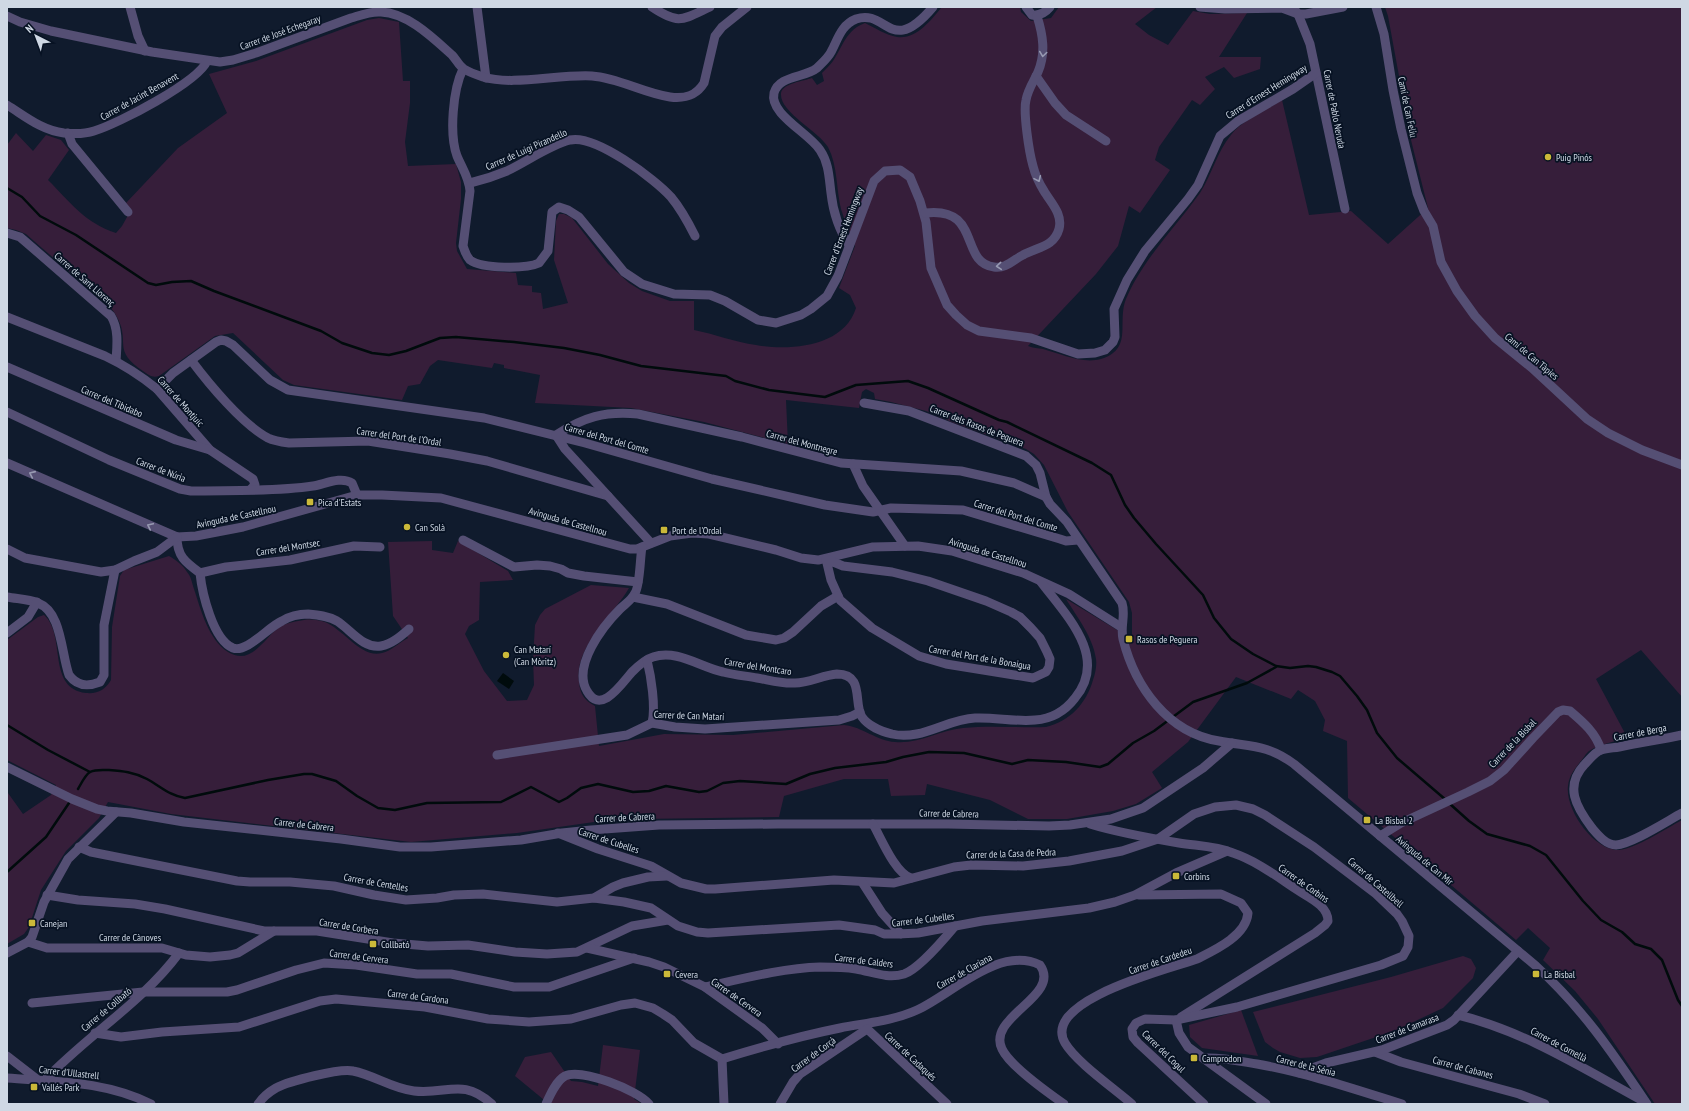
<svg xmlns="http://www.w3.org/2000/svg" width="1689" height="1111" viewBox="0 0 1689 1111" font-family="'PT Sans Narrow',sans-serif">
<rect width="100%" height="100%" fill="#101b2d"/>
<g fill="#361e3a">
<path d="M942 7H1020L1021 12 1031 21 1051 18 1059 7H1157L1135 24 1149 35 1168 45 1193 11 1210 14 1247 13 1219 57H1261L1260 69 1234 78 1224 67 1205 77 1215 89 1200 105 1192 100 1159 147 1155 160 1170 170 1140 213 1129 206 1118 246 1096 274 1028 346C1033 348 1038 348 1043 349 1065 355 1092 369 1113 353 1129 341 1118 319 1126 299 1143 259 1175 228 1200 193 1212 174 1217 152 1231 135 1241 121 1267 110 1282 100L1309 215 1351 211 1388 244 1428 208 1410 136 1388 16 1385 7H1682V697L1641 650 1596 679 1627 737C1615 742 1600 744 1589 751 1586 753 1583 759 1580 762 1574 770 1569 776 1568 786 1565 810 1594 851 1619 850 1635 849 1667 828 1682 820V1104H1655L1598 1019 1575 991 1543 960 1550 948 1528 928 1516 940 1348 798 1347 741 1323 731 1325 720 1315 701 1298 690 1291 699 1236 677 1188 742 1152 772 1162 788 1136 804 1113 811 1067 819H1028L990 800 927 784 925 795 891 796 888 779H844L784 796 779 817 640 819 601 821 517 833 411 842 171 814 108 802 99 818 66 851 55 868 41 890 29 927 24 934 7 944V794L8 793 23 814 51 795 56 785 7 760V640L38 617 44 615C67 635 46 688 86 693 98 694 105 690 111 680L112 627 120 576 124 570 169 556C176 560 183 565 187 572 191 576 192 583 194 589 201 610 208 639 228 652 252 667 265 636 281 626 287 623 297 621 304 620 311 619 319 620 325 622 343 629 362 659 382 653 391 651 400 642 408 638L393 616 388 542 432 541V550L453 553 458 541 508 571 513 580 480 582 479 620 469 626 465 634 484 671 507 701 527 700 534 685 533 658 535 625 540 615 545 609 591 585 629 588C613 616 574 646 579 682 580 694 584 700 595 706L599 746 664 734 733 735 844 725C863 727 877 741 895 742 920 744 940 730 963 728 991 725 1018 728 1046 727 1070 721 1086 704 1093 680 1095 674 1097 666 1096 659 1093 637 1077 617 1066 599L1132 639V613L1129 602 1068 512 1044 465 1034 454 1026 449 954 423 926 411 891 402 875 399 874 393 866 389 862 392 859 408 786 400 788 444 704 422 631 408 535 403 540 375 504 368V365L494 363 492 368 438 360 430 366 420 384 408 386 402 400 294 385 283 380 233 333 215 336 159 376C152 378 149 375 143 371 112 350 130 343 118 319 111 303 94 293 82 282 63 266 44 250 26 234L16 230 7 228V145L16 133 33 151 46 135 61 140 69 150 48 180C70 202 85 223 116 233L122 226 131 210 126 203 178 148 227 113 209 74 256 61 367 20 379 18 399 22 403 81H410V103L405 142 408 166 456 164 461 182V199L456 243 457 251 467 269 516 273 518 285 532 286V292L541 293 543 309 568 303 554 260 556 221 559 214H564L572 218 608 264 629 283 642 291 670 301H694V330C714 334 735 342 756 345 790 351 844 347 856 308L850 295 839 288 855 246C850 234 845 222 841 209 836 189 838 166 828 147 819 131 779 112 781 93 783 83 804 81 812 78L817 85 824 81 822 73C826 69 830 65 833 61 843 46 846 30 865 23 875 28 886 35 897 37 916 40 931 20 942 7Z"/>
<path d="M1463 956 1471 959 1476 968 1473 978 1443 1008 1394 1031 1317 1057 1300 1058 1280 1052 1273 1048 1265 1042 1253 1012 1391 977Z"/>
<path d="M1241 1010 1258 1056 1202 1048 1190 1037 1189 1025Z"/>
<path d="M603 1045 640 1050 634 1099 642 1104H549L515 1076 525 1057 551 1052 571 1081 582 1082 598 1086Z"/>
</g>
<path fill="#000b0c" d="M503 673 514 681 509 689 497 681Z"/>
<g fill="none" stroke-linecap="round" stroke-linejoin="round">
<g stroke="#000b0c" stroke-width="2.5">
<path d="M7 188 22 197 40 216 76 235 148 283 156 285 172 282 191 281 214 291 321 331 342 343 372 353 389 355 406 351 440 338 456 337 514 342 564 348 600 355 641 366 726 376 735 381 769 390 825 397 856 385 908 381 928 388 999 420 1007 422 1092 463 1111 475 1125 505 1134 518 1156 544 1203 595 1214 618 1231 639 1253 654 1276 666 1290 668 1308 666 1316 667 1332 672 1340 676 1357 696 1367 710 1377 733 1397 758 1446 800"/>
<path d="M7 725 48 750 90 772"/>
<path d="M78 789C81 784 85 775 90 772 96 769 103 770 109 770 122 771 134 772 147 779 160 786 170 796 185 798L268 780 304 774H312L336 781 357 796 378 808 395 810 427 803 501 802 531 787 559 802 567 798 581 788 598 784 633 792 649 791 666 786 699 792 707 791 723 783 740 781 786 784 810 774 835 768 886 762 903 757 929 752 964 753 1012 764 1028 760 1066 762 1100 767 1108 764 1133 743 1154 731 1193 702 1247 683 1276 667"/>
<path d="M1450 804 1469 821 1487 834 1530 846 1546 855 1583 901 1601 920 1622 932 1635 944 1651 949 1662 960 1678 1000 1682 1006"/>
<path d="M7 872 46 837 69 803"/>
</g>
<g stroke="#554f74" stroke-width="9">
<path d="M130 7 138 36 145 51"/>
<path d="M477 7 486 78"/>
<path d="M652 7C679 25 682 20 710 7"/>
<path d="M1026 7 1032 15C1040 16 1045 13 1050 7"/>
<path d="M1200 7 1225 9 1282 8 1298 14H1306L1343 7"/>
<path d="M1293 7 1298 14 1310 44 1345 209"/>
<path d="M1376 7 1384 34 1393 90 1401 129 1417 193 1424 211 1433 226 1441 262 1457 291 1475 316 1495 338 1532 368 1587 419 1608 433 1642 450 1682 465"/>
<path d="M7 16 20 22 51 31 152 52 220 62 233 60 256 53 351 18C361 15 371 11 381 12 408 13 433 38 452 55 456 59 459 66 464 69 469 72 477 75 483 77 513 86 559 74 592 76 619 78 643 93 670 97 685 99 696 96 704 83L715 36 722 27 747 7"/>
<path d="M463 69C453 89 449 134 457 156 462 168 469 177 470 191L463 246C465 251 466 256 470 260 482 269 526 269 539 263L548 251 552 212 559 207 568 210 579 217 624 272 642 284 674 294 710 295 725 301 758 320 776 323 801 315 811 309 827 296 838 276 874 181 885 171 900 170 910 177 920 201 926 222 931 268 947 305 956 315 967 325 979 331 1031 338 1078 354 1095 353 1105 350 1113 342 1115 337 1114 309 1127 280 1145 251 1188 199 1198 185 1220 136 1238 121 1293 89 1316 73"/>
<path d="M1036 76 1055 103 1066 115 1106 141"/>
<path d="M7 105C25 116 41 130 64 133 74 134 85 134 94 131 118 124 198 82 207 61"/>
<path d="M68 133 72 144 128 212"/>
<path d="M470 183C483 180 495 176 507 171 528 161 548 146 570 140 595 134 655 179 671 197 681 209 688 222 695 236"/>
<path d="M925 213C982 206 959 263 994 267 1006 269 1013 260 1023 255 1037 247 1054 247 1059 229 1063 214 1051 203 1044 191 1039 183 1035 174 1033 166 1029 152 1023 112 1026 100 1028 89 1034 81 1038 72 1046 53 1043 35 1037 16"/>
<path d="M7 233 20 237 27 243 111 316C119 329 117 346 116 361"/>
<path d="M849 245C839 230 833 211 831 193 829 178 829 163 820 150 809 133 769 114 774 93 779 75 805 78 817 68 822 63 828 58 831 52 838 39 841 25 856 19 887 8 890 58 933 7"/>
<path d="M7 317 105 356C124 365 141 376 157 389L210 450 253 479 255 485 251 489"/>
<path d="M191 360C209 384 242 424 268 438 274 441 281 442 289 443L368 441 450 454 487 461 608 496"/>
<path d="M7 367 176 440 210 450"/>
<path d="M157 389 173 373 216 342 221 340 226 341 233 345 270 380 288 390 484 418 585 443 712 479 825 505 873 512 891 508 963 510 1060 539 1066 541 1078 540"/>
<path d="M864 403 909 411 1026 456 1036 465 1040 473 1046 497 1050 504 1067 522 1122 603C1126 615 1120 626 1123 639 1135 687 1168 733 1219 741 1250 747 1267 744 1294 764L1536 966C1583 1009 1612 1052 1647 1104"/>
<path d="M7 412 109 460 180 489 191 491C229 490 275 492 313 486 325 484 341 476 352 483L357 495"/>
<path d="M7 463 177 537 196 536 243 527 357 495H382L441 498 630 549H637L670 536 692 533 709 534 776 550 801 558 818 560 872 547 918 546 952 551 1023 573 1069 594 1121 627"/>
<path d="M853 464 863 486 905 546"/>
<path d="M177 537C177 556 185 562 200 573 202 593 213 640 233 648 247 653 268 627 282 621 290 616 298 614 308 614 318 615 328 616 337 621 350 629 363 649 381 646 392 644 401 636 409 629"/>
<path d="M463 540 514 567 537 565 550 566 561 569 568 573 584 576 638 582"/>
<path d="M651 543 565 449 556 435C584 417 604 411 638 414L742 437 841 463 961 471 1014 483 1046 497"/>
<path d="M642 547C640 558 640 586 635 593 632 600 625 604 620 609 603 626 572 666 587 691 601 716 622 683 632 672 637 667 646 659 653 657 677 649 700 667 723 672 734 675 746 676 757 678 769 680 782 684 795 683 809 683 823 675 837 674 865 674 853 704 862 717 869 727 881 731 892 734 921 741 947 719 975 718 995 717 1015 722 1035 720 1051 719 1065 711 1075 698 1109 657 1066 615 1041 582"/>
<path d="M7 549 25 558 101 572 115 570 134 561 157 552 177 537"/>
<path d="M826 559 843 566 892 572 928 581 986 601 1011 612 1020 617 1031 628 1040 638 1047 652 1050 659 1049 667 1046 672 1033 678 946 664 919 656 872 628 840 600 831 580Z"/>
<path d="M200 573 226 567 290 560 354 546 380 547"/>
<path d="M7 597C17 599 28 599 38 603 62 612 61 653 69 675 77 686 87 687 100 682L104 675V625L115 570"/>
<path d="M633 597 667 604 746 635 776 640 784 638 793 632 821 606 838 596"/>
<path d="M7 633 28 617 37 602"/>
<path d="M647 660C651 676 656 707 652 723"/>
<path d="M1682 735C1661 740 1640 742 1619 747 1614 748 1607 748 1601 750 1595 752 1590 759 1585 764 1564 786 1576 807 1592 828 1598 835 1606 845 1616 845 1632 844 1667 821 1682 813"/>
<path d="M497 755 627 735 652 723 675 727 705 729 839 720 852 716 860 712"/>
<path d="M7 767 72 799 97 809 107 811 131 813 184 822 341 839 400 847H431L521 840 562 833 591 830 659 825 778 824H948L1049 826 1070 825 1111 819 1143 808 1203 768 1232 743"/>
<path d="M873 824C881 838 895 873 911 878"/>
<path d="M1090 824C1119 833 1149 838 1179 843 1198 846 1216 846 1233 853 1257 861 1279 878 1299 891 1310 898 1328 906 1328 921L1325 925 1315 933 1181 1017"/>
<path d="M558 833 598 849 651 866 681 883 706 889H715L834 880 894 883 954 867 971 865 1023 866 1069 861 1122 851 1158 839 1194 814 1215 807 1236 805 1253 809 1265 815 1314 847 1376 894 1397 914 1402 921 1409 936 1408 947 1403 956 1381 965 1237 1007 1176 1020 1145 1019 1136 1023 1132 1029 1133 1037 1138 1043 1204 1104"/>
<path d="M1380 836 1401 823 1468 792 1490 781 1504 770 1533 738 1558 712 1563 710 1570 711C1583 722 1596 733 1601 750"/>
<path d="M79 847 91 852 237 881 250 882H290L334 886 374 895 406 900 437 898 454 895 483 894 557 902 594 898 613 887 623 883 648 877 667 876"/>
<path d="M862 882 882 913 901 934"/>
<path d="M47 895 78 900 135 904 165 909 264 931H317L393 943 428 946 468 945 515 952 547 954 577 952 632 926 668 920"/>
<path d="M594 898 624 902 651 908 678 926 697 932 708 933 839 925 875 930 884 934H898L918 933 982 921 1089 908 1115 902 1135 895 1176 873 1227 851"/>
<path d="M28 942 47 948H162L186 955 210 957 230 955 238 953 274 931"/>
<path d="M587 948 649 962 664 967 705 987 762 1028 778 1044"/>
<path d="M7 953 28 942 32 937 44 902 68 859 116 812"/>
<path d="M705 987C741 979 783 968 820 967 832 967 844 967 856 969 873 972 887 979 904 974 919 969 945 938 955 926"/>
<path d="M32 1003 143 992H227L237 990 296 970 324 963 356 965 417 974H451L514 987H549L634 958"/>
<path d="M1458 1015C1525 1031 1584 1069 1645 1102"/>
<path d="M1176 1020 1179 1033 1188 1047 1266 1104"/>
<path d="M863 1025 947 1104"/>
<path d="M95 1033 121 1037 162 1032 239 1027 320 1001 336 999 425 1007 488 1019 529 1022 571 1019 621 1005 635 1003 653 1008 663 1014 672 1020 694 1043 722 1059"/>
<path d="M1375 1052 1401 1062 1519 1094 1545 1104"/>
<path d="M7 1056 38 1080"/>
<path d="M1203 1058C1222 1057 1239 1061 1257 1064 1307 1073 1354 1089 1402 1104"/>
<path d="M722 1059C761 1047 800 1036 840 1028 865 1023 893 1021 917 1010 952 994 999 945 1040 965 1062 996 986 1017 1002 1049 1010 1066 1047 1092 1064 1104"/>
<path d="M722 1059 724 1104"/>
<path d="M1299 1073 1326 1063 1382 1050 1447 1025 1454 1020 1518 951"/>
<path d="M7 1078C57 1082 105 1081 151 1104"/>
<path d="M44 1081C86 1036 142 1003 179 953"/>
<path d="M258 1104C263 1097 269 1092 276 1088 289 1081 340 1068 353 1071 374 1075 393 1089 414 1091 447 1095 462 1077 492 1104"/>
<path d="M546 1104C550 1095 556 1081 565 1076 581 1068 638 1090 649 1104"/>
<path d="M780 1104 793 1082 800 1074 867 1029"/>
<path d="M1132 1104C1115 1089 1076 1062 1065 1043 1040 1000 1172 968 1197 959 1215 950 1246 936 1248 913L1241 903 1221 894 1139 895"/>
</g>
</g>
<defs><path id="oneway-chevron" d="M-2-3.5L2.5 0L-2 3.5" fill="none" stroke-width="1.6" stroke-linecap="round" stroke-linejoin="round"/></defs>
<g stroke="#989ab2">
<use href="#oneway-chevron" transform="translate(1043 54) rotate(98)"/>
<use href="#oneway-chevron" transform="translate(1038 179) rotate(66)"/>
<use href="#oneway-chevron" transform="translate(999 266) rotate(175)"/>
<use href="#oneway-chevron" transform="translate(32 474) rotate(-156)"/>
<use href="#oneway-chevron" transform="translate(150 526) rotate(-155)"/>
</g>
<g fill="#cbb939" stroke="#071223" stroke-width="1.5">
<circle cx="1548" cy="157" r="4"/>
<rect x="306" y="498" width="8" height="8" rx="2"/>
<circle cx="407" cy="527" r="4"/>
<rect x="660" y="526" width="8" height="8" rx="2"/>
<rect x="1125" y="635" width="8" height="8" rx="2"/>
<circle cx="506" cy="655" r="4"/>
<rect x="1363" y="816" width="8" height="8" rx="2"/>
<rect x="1172" y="872" width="8" height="8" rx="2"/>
<rect x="28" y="919" width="8" height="8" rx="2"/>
<rect x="369" y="940" width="8" height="8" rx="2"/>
<rect x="663" y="970" width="8" height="8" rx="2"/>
<rect x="1532" y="970" width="8" height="8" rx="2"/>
<rect x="1190" y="1054" width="8" height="8" rx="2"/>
<rect x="30" y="1083" width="8" height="8" rx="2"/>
</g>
<g text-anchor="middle" stroke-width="3.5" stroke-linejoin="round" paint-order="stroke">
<g font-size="10" fill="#cfd8e4" stroke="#071223">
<text transform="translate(280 32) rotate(-20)" y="4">Carrer de José Echegaray</text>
<text transform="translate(1266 91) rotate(-32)" y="4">Carrer d'Ernest Hemingway</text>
<text transform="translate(139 96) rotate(-29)" y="4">Carrer de Jacint Benavent</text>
<text transform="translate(1408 107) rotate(78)" y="4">Camí de Can Feliu</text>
<text transform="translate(1335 109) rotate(79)" y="4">Carrer de Pablo Neruda</text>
<text transform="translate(526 149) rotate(-24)" y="4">Carrer de Luigi Pirandello</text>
<text transform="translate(843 231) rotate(-69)" y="4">Carrer d'Ernest Hemingway</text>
<text transform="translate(85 279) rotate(41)" y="4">Carrer de Sant Llorenç</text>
<text transform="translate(1532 356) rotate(40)" y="4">Camí de Can Tàpies</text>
<text transform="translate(112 401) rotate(23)" y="4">Carrer del Tibidabo</text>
<text transform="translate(181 401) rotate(48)" y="4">Carrer de Montjuic</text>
<text transform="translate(977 425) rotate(21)" y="4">Carrer dels Rasos de Peguera</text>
<text transform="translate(399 436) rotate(8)" y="4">Carrer del Port de l'Ordal</text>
<text transform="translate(607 438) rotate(16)" y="4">Carrer del Port del Comte</text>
<text transform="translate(802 442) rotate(15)" y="4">Carrer del Montnegre</text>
<text transform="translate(161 469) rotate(21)" y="4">Carrer de Núria</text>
<text transform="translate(1016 515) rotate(17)" y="4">Carrer del Port del Comte</text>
<text transform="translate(236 516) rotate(-12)" y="4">Avinguda de Castellnou</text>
<text transform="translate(568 521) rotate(16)" y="4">Avinguda de Castellnou</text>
<text transform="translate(288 547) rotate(-9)" y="4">Carrer del Montsec</text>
<text transform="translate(988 552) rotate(17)" y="4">Avinguda de Castellnou</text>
<text transform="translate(980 657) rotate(10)" y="4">Carrer del Port de la Bonaigua</text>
<text transform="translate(758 666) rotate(9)" y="4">Carrer del Montcaro</text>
<text transform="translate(689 715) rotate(2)" y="4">Carrer de Can Matarí</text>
<text transform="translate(1640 732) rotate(-11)" y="4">Carrer de Berga</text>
<text transform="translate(1512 743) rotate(-46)" y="4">Carrer de la Bisbal</text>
<text transform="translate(949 813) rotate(1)" y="4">Carrer de Cabrera</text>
<text transform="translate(625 817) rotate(-3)" y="4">Carrer de Cabrera</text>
<text transform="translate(304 824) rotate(6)" y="4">Carrer de Cabrera</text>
<text transform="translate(609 840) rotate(18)" y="4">Carrer de Cubelles</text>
<text transform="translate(1011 853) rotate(-2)" y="4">Carrer de la Casa de Pedra</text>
<text transform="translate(1425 860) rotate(40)" y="4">Avinguda de Can Mir</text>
<text transform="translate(376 882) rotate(10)" y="4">Carrer de Centelles</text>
<text transform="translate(1376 882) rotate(41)" y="4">Carrer de Castellbell</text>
<text transform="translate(1304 883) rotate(35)" y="4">Carrer de Corbins</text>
<text transform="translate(923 919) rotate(-7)" y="4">Carrer de Cubelles</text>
<text transform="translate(349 926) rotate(9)" y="4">Carrer de Corbera</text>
<text x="130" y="941">Carrer de Cànoves</text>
<text transform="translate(359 956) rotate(7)" y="4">Carrer de Cervera</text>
<text transform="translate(864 960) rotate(7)" y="4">Carrer de Calders</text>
<text transform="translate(1160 960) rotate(-19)" y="4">Carrer de Cardedeu</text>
<text transform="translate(964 971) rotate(-29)" y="4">Carrer de Clariana</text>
<text transform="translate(418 996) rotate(7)" y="4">Carrer de Cardona</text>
<text transform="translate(737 997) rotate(35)" y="4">Carrer de Cervera</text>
<text transform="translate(106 1009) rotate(-40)" y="4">Carrer de Collbató</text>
<text transform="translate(1407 1028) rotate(-21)" y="4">Carrer de Camarasa</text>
<text transform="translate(1559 1044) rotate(28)" y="4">Carrer de Cornellà</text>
<text transform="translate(1164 1051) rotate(44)" y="4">Carrer del Cogul</text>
<text transform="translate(813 1054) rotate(-36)" y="4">Carrer de Corçà</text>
<text transform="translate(911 1056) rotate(43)" y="4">Carrer de Cadaqués</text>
<text transform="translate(1306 1065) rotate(14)" y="4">Carrer de la Sénia</text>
<text transform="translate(1463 1067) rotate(15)" y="4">Carrer de Cabanes</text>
<text transform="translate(69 1072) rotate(6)" y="4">Carrer d'Ullastrell</text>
</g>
<g font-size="10" fill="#cfd8e4" stroke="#071223" text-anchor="start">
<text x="1556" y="161">Puig Pinós</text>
<text x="318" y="506">Pica d'Estats</text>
<text x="415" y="531">Can Solà</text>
<text x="672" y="534">Port de l'Ordal</text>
<text x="1137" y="643">Rasos de Peguera</text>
<text x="514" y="653">Can Matarí<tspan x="514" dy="12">(Can Mòritz)</tspan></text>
<text x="1375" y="824">La Bisbal 2</text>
<text x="1184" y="880">Corbins</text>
<text x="40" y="927">Canejan</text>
<text x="381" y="948">Collbató</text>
<text x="675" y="978">Cevera</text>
<text x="1544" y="978">La Bisbal</text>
<text x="1202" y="1062">Camprodon</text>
<text x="42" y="1091">Vallés Park</text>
</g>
</g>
<rect width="1689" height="1111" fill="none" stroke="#cfd8e4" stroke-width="16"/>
<g transform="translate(36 36) rotate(318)" stroke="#071223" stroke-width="3" paint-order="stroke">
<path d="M0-3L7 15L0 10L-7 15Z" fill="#cfd8e4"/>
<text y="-6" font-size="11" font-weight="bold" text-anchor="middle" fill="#cfd8e4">N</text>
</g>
</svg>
